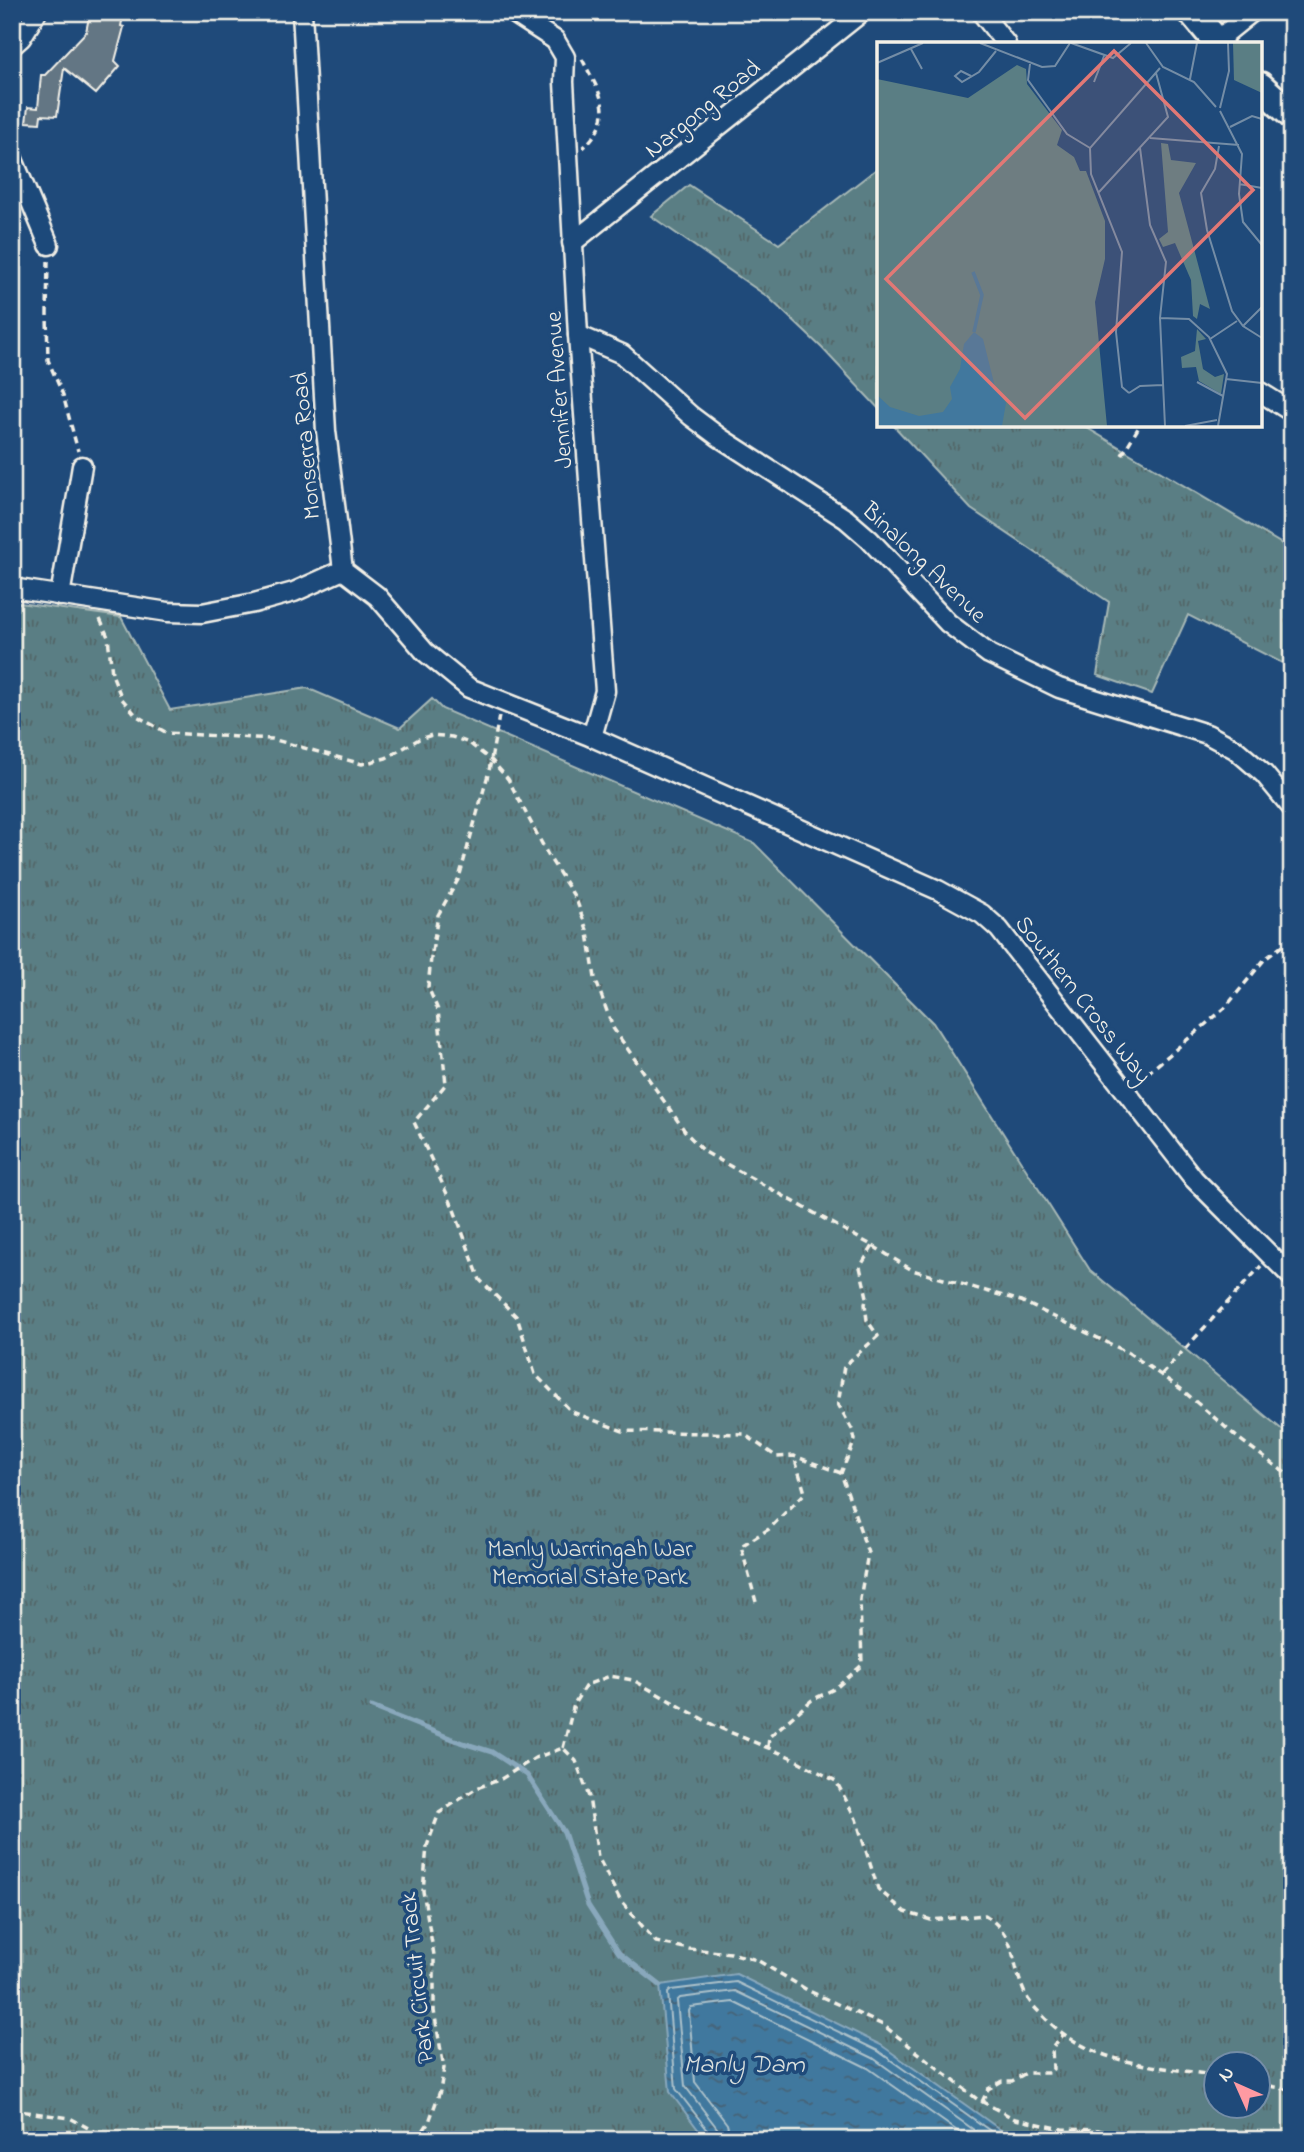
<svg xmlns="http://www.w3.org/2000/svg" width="1304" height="2152" viewBox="0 0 1304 2152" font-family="'Indie Flower',sans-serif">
<defs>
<pattern id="park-tufts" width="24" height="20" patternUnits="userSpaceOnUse" patternTransform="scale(1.75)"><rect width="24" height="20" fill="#5a7e84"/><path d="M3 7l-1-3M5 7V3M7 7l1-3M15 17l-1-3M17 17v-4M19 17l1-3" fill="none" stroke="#526668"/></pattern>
<pattern id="water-ripples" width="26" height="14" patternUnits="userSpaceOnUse" patternTransform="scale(1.75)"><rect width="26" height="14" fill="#41789e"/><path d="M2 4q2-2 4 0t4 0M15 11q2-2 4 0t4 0" fill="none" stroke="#456276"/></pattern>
</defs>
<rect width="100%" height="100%" fill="#1f4a7a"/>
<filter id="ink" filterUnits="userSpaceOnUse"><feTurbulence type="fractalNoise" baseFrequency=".0143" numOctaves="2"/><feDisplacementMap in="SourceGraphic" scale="14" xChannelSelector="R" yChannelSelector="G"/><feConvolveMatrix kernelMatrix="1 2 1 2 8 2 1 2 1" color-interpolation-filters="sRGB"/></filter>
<g filter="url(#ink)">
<g fill="url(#park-tufts)" stroke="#a7b8b6" stroke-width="2" fill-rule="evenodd">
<path d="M879 167V409L822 348 768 297 651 216 689 185 779 244Z"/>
<path d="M893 425H1082L1292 550V668L1188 615 1152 694 1097 675 1109 602 971 509Z"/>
<path d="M12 602 121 617 170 710 307 688 400 728 432 699 442 709 754 843 933 1023 1090 1270 1292 1438V2140H12ZM1216 2064H1258V2106H1216Z"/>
</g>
<path fill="url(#water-ripples)" stroke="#89a8bc" stroke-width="2" d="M736 1974 881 2045 1015 2140H706L670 2092 660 1985Z"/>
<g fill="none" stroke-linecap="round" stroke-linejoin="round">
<g stroke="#acc1ca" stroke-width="2">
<path d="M711 2140 710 2133 676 2089 668 1993 671 1990 736 1982 878 2051 1003 2140"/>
<path d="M720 2140 717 2128 685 2086 677 2001 680 1998 735 1991 873 2058 988 2140"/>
<path d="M731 2140 727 2124 695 2082 689 2011 691 2007 733 2002 868 2068 970 2140"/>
</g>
<path stroke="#89a8bc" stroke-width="5" d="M372 1707 460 1742 492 1752 527 1775 564 1832 588 1905 619 1953 660 1985"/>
</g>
<path fill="#647684" stroke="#f4f1e8" stroke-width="2" d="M90 12H124L121 26 124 27 115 61 120 66 96 94 64 68 57 116 41 115 40 123 26 122 28 107 38 108 41 75H45L86 32Z"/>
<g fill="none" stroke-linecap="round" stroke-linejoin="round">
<defs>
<g id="street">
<path d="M302 12 326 431 343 570 377 596 425 652 469 688 592 737 938 890 982 914 999 929 1194 1179 1292 1277"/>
<path d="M512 12 555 40 565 57 564 82 578 335 605 691 592 737"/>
<path d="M981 12 1006 44"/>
<path d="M1216 41 1252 12"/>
<path d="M12 46 21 38 37 12"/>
<path d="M12 157 49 245"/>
<path d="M572 243 862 12"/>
<path d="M578 335 622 354 691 416 719 437 846 519 869 539 948 623 989 654 1059 688 1207 734 1235 749 1264 774 1292 808"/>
<path d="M1260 392 1292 412"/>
<path d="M12 588 168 612 202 613 254 603 294 592 343 570"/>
<path d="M60 596 82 466"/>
</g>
<g id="secondary">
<path d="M1192 12 1219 44"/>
<path d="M1260 86 1292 115"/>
</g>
</defs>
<use href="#street" stroke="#f4f1e8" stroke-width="23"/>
<use href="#secondary" stroke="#f4f1e8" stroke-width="32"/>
<g stroke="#f4f1e8" stroke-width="3.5" stroke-dasharray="7 5" stroke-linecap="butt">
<path d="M582 59C600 94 618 115 583 148"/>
<path d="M48 261 47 314 48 360 63 395 78 451"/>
<path d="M1122 455 1140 425"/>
<path d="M100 619 108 637 112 674 122 699 137 716 167 733 272 739 362 764 386 758 419 739 432 735 452 737 469 743 492 761 508 779 549 857 576 899 588 933 595 978 613 1028 687 1134 705 1152 873 1246 912 1270 1021 1301 1129 1353 1181 1389 1238 1438 1292 1478"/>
<path d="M499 716 489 771 459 878 438 915 431 958 428 987 438 1010 446 1084 414 1122 453 1207 480 1280 517 1317 535 1374 572 1412 623 1431 744 1434 777 1457 794 1456 841 1473"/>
<path d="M1138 1081 1225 1008 1264 960 1292 938"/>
<path d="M1161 1375 1261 1266"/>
<path d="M756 1602 741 1546 769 1529 805 1493 794 1456"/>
<path d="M768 1747 769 1737 812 1700 836 1688 862 1665 860 1599 868 1553 841 1473 855 1440 853 1431 838 1404 844 1366 878 1336 867 1320 865 1304 867 1297 860 1267 873 1246"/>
<path d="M563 1748 574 1704 586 1685 610 1676 633 1680 715 1726 790 1757 836 1781 856 1819 878 1889 905 1912 931 1920 985 1915C1017 1937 1010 1957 1023 1989 1028 2002 1036 2009 1046 2019 1095 2067 1153 2064 1216 2076"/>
<path d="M1258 2084 1292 2090"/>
<path d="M982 2102 988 2089 1002 2081H1012L1026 2073H1049L1053 2069 1052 2048 1063 2035"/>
<path d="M12 2110 70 2118 110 2140"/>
<path d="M417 2140 429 2122 440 2091 444 2068 434 2011V1955L423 1891 427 1846 439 1813 477 1788 501 1779 535 1758 563 1748 576 1761 589 1797 598 1857 620 1900 656 1942 689 1949 731 1953 757 1960 809 1991 883 2025 977 2099 1015 2119 1062 2129 1098 2130 1130 2140"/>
</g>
<use href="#street" stroke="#1f4a7a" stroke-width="18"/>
<use href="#secondary" stroke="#1f4a7a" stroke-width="26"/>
</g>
</g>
<g text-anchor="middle" stroke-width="7" stroke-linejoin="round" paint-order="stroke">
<g font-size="24" fill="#f4f1e8" stroke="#1f4a7a">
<text transform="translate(702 108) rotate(-39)" y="8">Nargong Road</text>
<text transform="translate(558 390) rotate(-94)" y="8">Jennifer Avenue</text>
<text transform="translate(305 446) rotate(-95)" y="8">Monserra Road</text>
<text transform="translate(925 562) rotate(44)" y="8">Binalong Avenue</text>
<text transform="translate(1084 999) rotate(52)" y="8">Southern Cross Way</text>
<text transform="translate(416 1978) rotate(-96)" y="8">Park Circuit Track</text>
</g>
<g font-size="24" fill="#dde0d9" stroke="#1f4a7a">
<text x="590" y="1556">Manly Warringah War<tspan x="590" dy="28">Memorial State Park</tspan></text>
</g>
<g font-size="26" font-style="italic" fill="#d9dfdd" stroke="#1f4a7a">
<text x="744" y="2072">Manly Dam</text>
</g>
</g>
<g transform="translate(877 42)">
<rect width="385" height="385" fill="#1f4a7a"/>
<path d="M356 1H385V51L357 38Z" fill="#5a7e84"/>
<path d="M140 23 149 27 150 42 185 88 180 103 197 115 203 129H209L228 179V217L218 260 230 384H0V37L91 56ZM284 101 291 102 294 118 319 121 302 151 333 267 323 262 320 277 316 274 314 238 298 201 286 205 282 197 291 190ZM320 287 329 297 321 299 326 327 338 335 347 332 344 352 322 339 319 325 305 326 304 315 318 309Z" fill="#5a7e84"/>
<path d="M97 290 106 297 118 345 129 361 125 384H0V353L13 365 42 374 66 370 75 357 73 345 83 327 87 302Z" fill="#41789e"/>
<path fill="none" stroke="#41789e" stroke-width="3.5" d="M96 230 105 253 97 290"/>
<path fill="none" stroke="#748da6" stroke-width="2" d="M103 1 165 25 178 24 193 1M194 1 236 16 254 1M269 1 286 25 317 40 339 65M34 7 45 27M0 21 46 1M153 22 151 38 190 92 213 106M94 34 84 29 78 34 85 40 102 30 119 9M313 37 320 1M217 40 227 14M343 66 352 29 351 1M343 69 365 112 362 152 366 180 385 203M353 85 375 74 385 77M273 96 362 103M342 104 338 127 324 151 330 188 355 269 366 284 385 296M263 106 273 183 289 220 283 276 288 384M362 142 385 146M222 150 291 75 279 31M283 276 312 277 332 295 350 332 341 384M366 284 385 265M333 297 360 279M349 337 385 341M320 340 346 354M252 351 245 345 239 290 245 210 214 132 213 106 283 26M252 351 263 344 286 343M308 384 340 378"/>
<path fill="#e27875" fill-opacity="0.15" stroke="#e27875" stroke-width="3.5" d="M237 9 376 148 148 376 9 237Z"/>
<rect width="385" height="385" fill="none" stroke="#f4f1e8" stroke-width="3.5"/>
</g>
<rect width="1304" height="2152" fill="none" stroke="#1f4a7a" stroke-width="42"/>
<rect x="21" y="21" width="1262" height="2110" fill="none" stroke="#f4f1e8" stroke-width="2.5" filter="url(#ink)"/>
<g transform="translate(1237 2085) rotate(315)"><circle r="33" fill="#1f4a7a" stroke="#748da6" stroke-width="2"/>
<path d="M0-5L12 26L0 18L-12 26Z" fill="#ff9aa2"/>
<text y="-10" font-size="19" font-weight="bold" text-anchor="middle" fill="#f4f1e8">N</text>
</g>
</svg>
